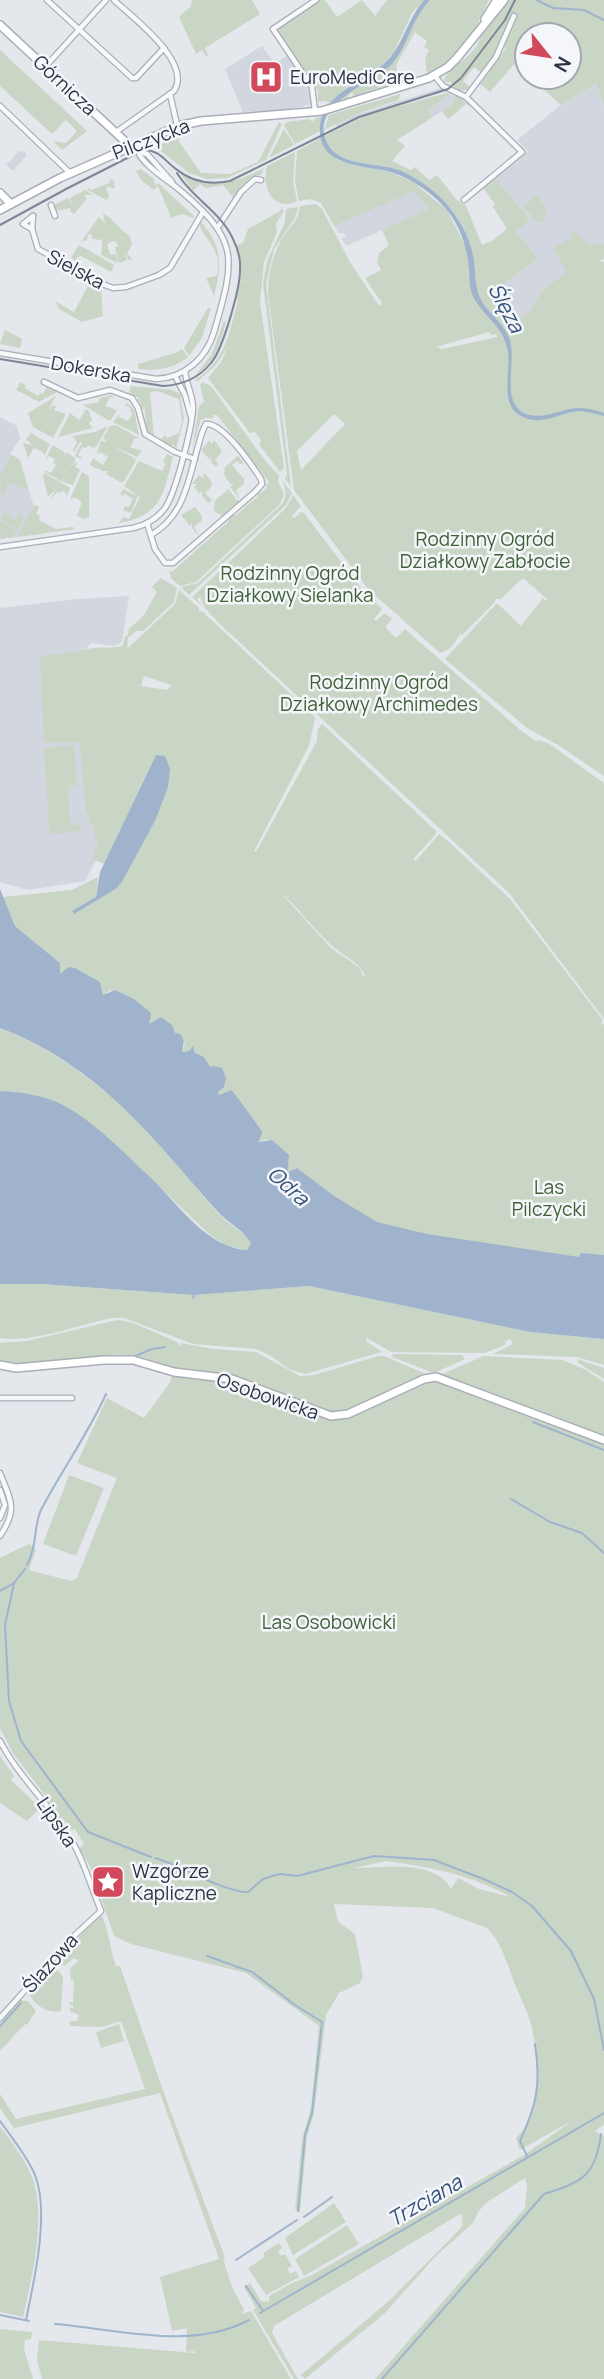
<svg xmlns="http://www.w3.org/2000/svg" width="604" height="2379" viewBox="0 0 604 2379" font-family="Manrope,sans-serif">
<rect width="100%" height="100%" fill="#e4e7ec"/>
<g fill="#d2d6de">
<path d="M262 46 275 64 288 55 308 85 313 104 286 110 243 112 225 69Z"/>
<path d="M596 84 604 105V252L568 272 541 291 530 312 516 320 492 292 538 259 516 231 530 220 496 178 528 151 517 140 561 105Z"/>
<path d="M442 88 447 91 369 114 337 129 336 125 358 114Z"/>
<path d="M450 94 457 98 454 103 433 117 427 110Z"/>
<path d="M19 151 25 152 26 156 13 171 6 165Z"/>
<path d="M414 190 430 209 346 246 342 239 346 236 344 233H339L334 226Z"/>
<path d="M0 417 17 426 20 439 10 454 20 460 42 534 0 539Z"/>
<path d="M129 596 122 642 114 646 91 643 76 660 104 845 85 881 28 890 0 882V608L77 599Z"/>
</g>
<g fill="#c9d6c5" fill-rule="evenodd">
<path d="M192 0H252L260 14 205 48 208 55 206 56 202 50 196 54 179 17 191 6Z"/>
<path d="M317 0H325L337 17 362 0 375 16 387 0H424L412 13 393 54 374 72 349 85 330 103 325 101 318 102V91L278 33V28Z"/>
<path d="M430 0H489C485 7 483 14 479 21 470 43 449 65 427 74L425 58 429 50 424 47 427 41 415 32 396 65 399 81 354 96 352 92 347 98 340 100C355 84 379 79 393 61 408 44 411 20 430 0Z"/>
<path d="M510 0H604V105L596 84 561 105 530 77H569V35H527V74L517 61 490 92 480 84 506 48 503 46 516 17 495 56 482 73 474 67 463 81 470 87 468 89C460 93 455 88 451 82H444C444 68 476 59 481 35Z"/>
<path d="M0 50 87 131 62 150 53 141 66 143 77 131 66 120 52 134 0 86Z"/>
<path d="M447 93 450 94 428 110 433 117 397 140 405 146 392 161 411 170 415 167 429 180 437 175 457 200 466 206 482 245 492 241 507 229 493 207 495 204 483 188 496 178 530 220 516 231 538 259 492 292 515 320 530 312 541 291 567 272 553 248 572 237 570 234 575 231C583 242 589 247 604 243V259L599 261 604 262V776L558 745 527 728 445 659 496 604H498L521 626 543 598 546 601 547 599 523 578 501 599H495V602L462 635 460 633C458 641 448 652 440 653L368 589 294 490 268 294C268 275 272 257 281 240 288 228 299 221 300 206L316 204 322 209 350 262 379 306 382 303 365 278 381 270 377 262 379 253 389 245 382 230 429 209 414 191 334 226 321 203 310 199 299 201 295 181 297 151 321 138 330 154 338 160 393 173 414 183 447 210 466 247 474 297 505 338H509C502 323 486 313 480 299 474 286 476 270 473 256 468 225 445 196 418 180 408 174 398 169 388 167 365 162 332 164 325 136L369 114ZM489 332 491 335 496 334 497 337 442 349 436 347ZM334 414 345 424 301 470 297 451Z"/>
<path d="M400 94 399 100 365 111 324 130 329 115Z"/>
<path d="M456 95 472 107 466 104 448 119 442 111 454 103Z"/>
<path d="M323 116 320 131 295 144 284 125 287 122 310 119 312 122 316 118Z"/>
<path d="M279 122 282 124 266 160 227 178 207 179 189 173 157 148 159 145 187 133 178 140 201 173 230 174 258 162Z"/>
<path d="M284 129 294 145 269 158Z"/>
<path d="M295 152 293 181 297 201C274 213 261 187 267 166Z"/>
<path d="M264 168 261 175 255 176 234 199 223 185 206 188 200 184 193 191 181 174C215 190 232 184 264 168Z"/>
<path d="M141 169 154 179 155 186 158 183 194 216 193 218 183 214 169 218 170 215 158 186 154 190 141 180 136 171Z"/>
<path d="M111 179 115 182 113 186 116 185 113 189 108 186 106 189 109 196 107 200 87 190 89 188 91 190 109 183Z"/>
<path d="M85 190 93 195H84L87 199 74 214 70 211 71 208 55 211 54 205 68 198 73 207 70 198Z"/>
<path d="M536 194 547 209 545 219 538 223 523 206Z"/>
<path d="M298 207 295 218 274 249 266 284 291 486 285 479 287 474 263 284 267 261 285 222 286 209Z"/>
<path d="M282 208 284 211 276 224 277 232 264 262 260 302 284 468 280 472 259 444 261 440 255 432 250 433 208 378 221 362 228 346 216 365 198 381H194C226 360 229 334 238 300L235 298 240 281 249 283 240 280 241 265 237 245 243 243 248 229 280 211Z"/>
<path d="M103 213C115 220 118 229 130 236L132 244 127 254 133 259 129 260 123 252 127 260 119 263 115 247 119 246 114 241 107 244 110 255 116 254 118 263 101 255 103 236 102 240 92 239V235L88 234 87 240 81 242 99 217 105 223Z"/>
<path d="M199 220C223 245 222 265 214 296L206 278 217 276C223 244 201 241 199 220Z"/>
<path d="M79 245 114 265 111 272 81 256 76 258 78 262 71 258Z"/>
<path d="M67 267 65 270 83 280 85 277 101 287 103 316 82 322 59 309 55 301 74 312 88 286 63 271Z"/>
<path d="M208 308H211L202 338 189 356 184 348Z"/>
<path d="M224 321 226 322C220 345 215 362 195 376L212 354Z"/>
<path d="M5 330 22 339 20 348 0 344Z"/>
<path d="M182 349 188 357C173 369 157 371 138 369V364L178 352Z"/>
<path d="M20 382 26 385 25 388 38 396 40 393 43 394 47 386 57 392 39 402 16 390Z"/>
<path d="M202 382 211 386 263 458 279 476 278 482 284 494 280 504 196 582 180 586 171 578 169 570 171 572 174 570 229 521 228 519 233 514 235 516 258 496 256 493 259 491V494L267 488 266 486 269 482 217 415H214L212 419 205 417 204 420 201 419 192 450 199 406 204 402 200 385Z"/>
<path d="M131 386 172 390 180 394 184 419 176 449 173 444 171 447 164 442 163 444 161 439 165 435 167 438 179 433 182 421 179 399 157 391 150 392 154 437 147 434 143 424 146 423 145 409H141L140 402 137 401 139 398 129 392Z"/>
<path d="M111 395 115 399 110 397 105 406 117 410 110 421 83 405 99 402 100 398Z"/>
<path d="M56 396 50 406V412L52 405 56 407 54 410 66 414 53 438 33 427 28 413Z"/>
<path d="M127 403 134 409 139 435 113 422 120 414 119 417 128 421 133 413 130 411 131 408 125 405Z"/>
<path d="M86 409 89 411 92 420 89 424 93 428 58 437 70 413 79 420Z"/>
<path d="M116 425 140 439 135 438 130 447 142 451 137 457 111 445 136 459 133 462 137 459 123 483 122 481V483L106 474 108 471H100L102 468 98 469 90 465 93 458 103 465 108 457 100 452 98 455 97 452 101 441 107 442 103 438 110 426Z"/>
<path d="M108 426 96 447 93 448 88 445 86 448 82 447 78 455 82 458 81 459 75 456 82 443 80 442 74 452 73 450 77 443 73 436 95 432Z"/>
<path d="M31 433 50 444 44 456 43 452 34 448 28 458 23 443 32 445 26 439Z"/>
<path d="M214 440 221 449V453L215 460 218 464 216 467 211 462V456L210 460 201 450 209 441 212 444Z"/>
<path d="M53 445 64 452 66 457V452L75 458V462L68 467 78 462 75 467 80 470 73 485 63 482 64 478 62 482 45 472 46 470 51 473 56 465 53 463 55 459 49 456 45 460Z"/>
<path d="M167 454 173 457C163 495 162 515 119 523L123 517 129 519 140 497 138 496 131 513 123 510 125 506 129 507 133 499 125 494 123 496 120 494 123 489 138 496 124 486 139 461 162 471 166 464 163 462Z"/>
<path d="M12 455 20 460 28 489 24 487 23 489 10 482 2 496 0 476Z"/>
<path d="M238 456 244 463 240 464 237 461 232 465 244 479V484L236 490 240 499 230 487 234 484H231L224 476 227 475H224L225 467Z"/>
<path d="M82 472 89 476V518L84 519 77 516 82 502 74 497 72 500 71 497Z"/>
<path d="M44 473 70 488 66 499 67 494 62 490 60 493 57 492 50 501 56 489 48 497 43 476Z"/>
<path d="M204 473 212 482 211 487 205 493 212 500 208 503 202 496V490L200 494 194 487 197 484H192L199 475 203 478Z"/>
<path d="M283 481 292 493 286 505 189 595 181 587 198 583 283 503 286 494Z"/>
<path d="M228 489 236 498 234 500 237 499 239 501 221 517 220 513 218 514 214 510 215 501 225 492 228 493 226 491Z"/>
<path d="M293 495 301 506 292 516 294 518 301 512 304 513 361 588 382 609 374 619 376 621 385 613 392 619 385 627 396 638 405 629 519 729 535 741 538 740 548 743 604 783V1019L509 893 220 624 205 608 200 597 197 599 202 606 192 597 286 508Z"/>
<path d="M35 505 39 507 36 514 40 516 39 520 56 529 73 527 75 529 17 537Z"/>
<path d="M195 507 202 516V520L194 527 199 536 192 528V523L190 526 181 515Z"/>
<path d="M4 512 15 520 19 514 24 517 18 529 0 519Z"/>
<path d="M0 521 17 531 14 537 0 539Z"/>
<path d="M161 578 177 588 174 602 143 631H136L128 638 127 649 175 604 179 590 199 608V612L202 611 315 717 309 746 254 851 256 852 317 741 318 729 322 724 436 831V834L413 859 416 861 439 834 449 842 510 899 602 1019V1025L604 1024V1257L575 1258 450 1241 377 1223 341 1203 296 1168 288 1172 289 1156 267 1139 258 1142 230 1090 219 1096 205 1059 196 1055 193 1047 189 1051 182 1052 185 1043 175 1033 168 1021 149 1024 110 990 104 995 102 994C93 979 85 970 68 967L60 975V963L15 926 3 897 72 890 98 877 96 897 72 911 117 888 156 819 168 787 156 755 104 864 92 859 98 843 94 833V824H89V815L86 812 80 743 44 742 40 659 42 656C58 654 73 652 88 649 100 646 111 649 123 646L125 636 128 635 129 628C150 613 145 610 157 592L152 587ZM144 676 171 685H172L167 690 141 686ZM280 892C298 907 312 927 329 943 341 955 358 960 365 975L363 976 360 968 331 948Z"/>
<path d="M74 745 77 785 68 786 70 825H80L81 831 52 834 49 831 44 748Z"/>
<path d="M0 1028C72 1056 126 1106 177 1163 193 1182 207 1204 225 1220 233 1227 243 1233 251 1240L250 1248 247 1250 227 1246 210 1235 125 1154 83 1118 62 1105 38 1096 0 1091Z"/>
<path d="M0 1284H41L194 1295 309 1286 530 1332 604 1339V1365L577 1357 493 1354 513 1344 510 1339 506 1341 505 1345 485 1353 391 1352 367 1338 366 1341 382 1352 305 1374 289 1369 269 1355 256 1349 193 1344 124 1318H112C77 1325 34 1343 0 1338Z"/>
<path d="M117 1320 131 1322 177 1342 180 1347 181 1343 213 1349 256 1352 300 1376 314 1375 378 1356H384L426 1374H442L484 1356 563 1360 586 1370 604 1382V2125L595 2131 604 2136V2379H375L525 2208 527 2185 525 2178 487 2202 478 2212 473 2223 435 2257 385 2313 305 2379 301 2375 390 2300 459 2230 463 2225 462 2215 460 2214 274 2326 272 2333 298 2379H294L253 2310 256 2308 244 2287 250 2283 261 2301 269 2302V2296L290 2284 312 2275 524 2155 573 2120 520 2150 516 2138C544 2113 539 2061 532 2028 528 2012 520 1997 514 1982 508 1964 500 1941 487 1928L433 1908 334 1904 338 1922 355 1934 363 1977 360 1983 339 1993 326 2015 314 2113 307 2137 300 2213 295 2209 302 2139 311 2108 319 2026 246 1973 131 1944 114 1936 90 1866 79 1848 84 1844 75 1829 71 1830 13 1753 0 1728V1558L29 1544 36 1549 29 1570 71 1581 77 1578 117 1478 77 1463 107 1398 144 1418 171 1381 172 1367C158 1363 144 1356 130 1355 97 1351 25 1371 0 1360V1343L27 1341ZM386 1861C430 1867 471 1875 511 1897L479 1889 458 1878 451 1889C435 1858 381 1868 354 1868Z"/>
<path d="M393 1354 462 1355 465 1359 434 1373 392 1357Z"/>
<path d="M577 1359 604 1368V1379L578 1363Z"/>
<path d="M69 1475 104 1488 76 1556 43 1544Z"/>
<path d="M0 1756 14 1776 11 1780 40 1808 27 1821 0 1803Z"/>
<path d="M99 1916H102C109 1932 110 1949 116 1966H120L166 2099 225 2258 223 2259 232 2287 244 2310 241 2314 251 2311 291 2379H42L37 2360 39 2340 195 2353 194 2351 186 2352 187 2328 172 2331 160 2277 219 2259 160 2093 14 2128 0 2108V2094L16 2119 145 2089 121 2021 102 2027 70 2026V2021H77L79 2015 70 2011V2008H73V2005H70V2002H73L74 1981 71 1980 70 1968 79 1961 74 1958 64 1966 61 1963 60 1957Z"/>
<path d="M50 1968H56L63 1977 61 2011C48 2014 34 2005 29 1993Z"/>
<path d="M20 2000 28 2001 36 2011 27 2025 25 2024 0 2051V2023Z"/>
<path d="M119 2024 124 2041 101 2048 96 2032Z"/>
<path d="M0 2126C11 2142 25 2158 32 2177 47 2214 32 2278 23 2317L0 2312Z"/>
<path d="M334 2203 346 2222 293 2255 285 2238Z"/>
<path d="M347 2225 359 2244 304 2276 295 2259Z"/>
<path d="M279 2243 282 2248 278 2251 281 2256 285 2254 292 2266 287 2268 290 2274 296 2271 299 2277 266 2295 248 2268 265 2257 263 2253Z"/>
<path d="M0 2329 32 2332 31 2339 25 2340 24 2349 33 2379H0Z"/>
</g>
<g fill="#9fb4cc">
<path d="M424 0H430C411 20 407 48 392 64 374 82 319 100 324 133 330 168 373 161 399 170 415 177 431 187 443 200 457 215 469 234 473 255 476 269 474 289 482 302 492 317 508 326 511 345 515 365 501 404 526 414 544 420 560 409 578 408 587 408 596 410 604 413V416C596 414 586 411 578 411 558 413 542 427 521 416 499 404 511 373 508 352 504 325 482 317 472 294 469 286 470 277 469 268 467 248 461 230 450 214 437 196 415 181 394 173 371 165 323 169 320 134 317 91 371 82 392 55 405 38 409 17 424 0Z"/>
<path d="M156 755 165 756 170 769 168 787 156 819 123 880 117 888 74 914 72 911 96 897 100 872Z"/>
<path d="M0 889 15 926 60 963V974L68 967 75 968 100 982 103 995 115 990 134 999 151 1013 149 1024 161 1017 172 1025 175 1033 180 1034C186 1042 183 1043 182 1052L189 1051 193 1046 195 1053 204 1057 210 1067 213 1066 222 1068 226 1078 224 1087 218 1092 219 1095 231 1090C234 1092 261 1129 262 1132 262 1135 259 1140 258 1142L272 1140 289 1155 288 1172 297 1168 334 1196 377 1222 427 1234 579 1257 581 1253 604 1255V1339L530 1332 309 1286 194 1295 41 1284H0V1091C22 1092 43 1095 63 1105 95 1122 124 1153 150 1177 177 1203 207 1248 247 1250L251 1243C244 1230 226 1222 216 1210 151 1135 97 1065 0 1028Z"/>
</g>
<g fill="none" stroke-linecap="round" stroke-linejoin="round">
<g stroke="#9fb4cc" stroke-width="2">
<path d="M537 0 553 8 584 10 604 20"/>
<path d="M193 1298 194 1295"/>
<path d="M133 1357 152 1349 165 1347"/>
<path d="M533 1422 604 1450"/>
<path d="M511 1499 550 1522 582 1533 604 1553"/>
<path d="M27 1565C38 1545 33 1524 42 1508 62 1470 88 1434 106 1394"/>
<path d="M25 1569 14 1583 5 1625 9 1701 21 1741 88 1832 151 1857"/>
<path d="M0 1591 14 1583"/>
<path d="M155 1858C186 1867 211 1886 243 1892H248L263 1879 272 1876 280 1874 297 1876 374 1856 434 1860 486 1880 512 1892 532 1906 571 1951 594 1999 604 2050"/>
<path d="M207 1956 252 1972 295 2005 322 2022 312 2113 305 2135 298 2211"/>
<path d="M0 2026 21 2003"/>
<path d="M0 2121C12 2138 27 2156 35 2175 50 2213 34 2281 26 2320"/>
<path d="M527 2156 520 2141C537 2104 541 2085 535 2044"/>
<path d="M304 2217 332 2197"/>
<path d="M236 2260 297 2220"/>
<path d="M246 2286 263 2311"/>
<path d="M260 2313 604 2113"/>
<path d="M0 2315 29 2321"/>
<path d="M55 2324C118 2329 191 2351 249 2320"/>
<path d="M382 2379 544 2194C582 2182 596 2176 601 2134"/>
</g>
<defs>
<g id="street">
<path d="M47 0 132 78H136L164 48"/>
<path d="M114 0C132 17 193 62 174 91L116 132"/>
<path d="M45 67 106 0"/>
<path d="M434 75 443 86 466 97 522 152 464 200"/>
<path d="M170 94 177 125"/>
<path d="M466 97 496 57 514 16"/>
<path d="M0 106 70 173"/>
<path d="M315 111 312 87 273 29 316 0"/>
<path d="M137 151 147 154 172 182"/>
<path d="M51 205 55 216"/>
<path d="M33 216 32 229 38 249 105 285 113 288 126 287 159 275 170 268 203 212"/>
<path d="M218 227 241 192 255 179 261 180"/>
<path d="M32 229 23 224 33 216"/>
<path d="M0 353 156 379C184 378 206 359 214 332 236 256 240 240 176 187 163 177 145 166 137 151"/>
<path d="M175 376 185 395 191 417"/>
<path d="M44 382 78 398 110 390 132 398 138 408 145 434 175 452 195 459"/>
<path d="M147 523 155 549 165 563H173L256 491 262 484 261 479C251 464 224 423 206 424 201 432 200 441 197 450 188 483 183 517 151 535"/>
<path d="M0 547 133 528C146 525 157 519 165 508 176 492 192 428 193 408 193 395 186 384 185 371"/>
<path d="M0 1398H72"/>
<path d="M0 1473C11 1501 18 1509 0 1536"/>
<path d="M0 1490 5 1505 0 1518"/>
<path d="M0 1741C17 1774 45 1800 65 1830 82 1854 90 1884 101 1911L74 1936 0 2018"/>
</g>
<g id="secondary">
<path d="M485 19 497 0"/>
<path d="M0 25 130 146"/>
<path d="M0 193 11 204"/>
<path d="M0 210 60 178 178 126 201 121 322 111 429 78 448 67 457 58 504 0"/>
<path d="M0 1365 16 1368 104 1360H133L174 1372 232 1379 331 1416 348 1414 424 1379 436 1377 604 1440"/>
</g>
</defs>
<use href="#street" stroke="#a9aeb7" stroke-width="7"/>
<use href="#secondary" stroke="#a9aeb7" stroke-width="10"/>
<use href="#street" stroke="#f7f8fa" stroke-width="4.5"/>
<use href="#secondary" stroke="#fff" stroke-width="7"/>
<g stroke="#7d8696" stroke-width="2">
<path d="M0 225 68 188 143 150C158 149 165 161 176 169 192 182 211 185 230 181L359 117 448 89 461 78 505 20 515 0"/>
<path d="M0 359 163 386C182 385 199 378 211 363 223 349 240 289 240 270 241 259 238 249 233 239 221 212 192 198 177 173"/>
</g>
</g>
<defs>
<symbol id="hospital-square" viewBox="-11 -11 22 22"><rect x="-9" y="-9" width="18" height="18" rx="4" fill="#d1495b" stroke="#f4f6f9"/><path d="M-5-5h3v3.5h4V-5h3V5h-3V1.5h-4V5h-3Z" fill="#fff"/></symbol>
<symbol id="sight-square" viewBox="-11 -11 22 22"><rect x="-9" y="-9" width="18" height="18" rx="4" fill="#d1495b" stroke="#f4f6f9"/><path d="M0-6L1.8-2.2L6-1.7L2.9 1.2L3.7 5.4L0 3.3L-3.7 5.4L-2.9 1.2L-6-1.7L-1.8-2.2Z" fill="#fff"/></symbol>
</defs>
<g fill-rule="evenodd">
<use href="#hospital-square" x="247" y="58" width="38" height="38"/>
<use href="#sight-square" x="89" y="1863" width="38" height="38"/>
</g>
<g text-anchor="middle" stroke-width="5" stroke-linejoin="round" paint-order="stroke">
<g font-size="19" fill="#2b3445" stroke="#f4f6f9" text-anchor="start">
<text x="290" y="84">EuroMediCare</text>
<text x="132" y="1878">Wzgórze<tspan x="132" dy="22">Kapliczne</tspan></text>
</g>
<g font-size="19" fill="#2b3445" stroke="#f4f6f9">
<text transform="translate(65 85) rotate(43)" y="7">Górnicza</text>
<text transform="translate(151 139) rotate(-21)" y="7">Pilczycka</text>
<text transform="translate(76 269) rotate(28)" y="7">Sielska</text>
<text transform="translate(91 369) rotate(10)" y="7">Dokerska</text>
<text transform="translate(268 1396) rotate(19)" y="7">Osobowicka</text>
<text transform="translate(57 1822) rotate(56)" y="7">Lipska</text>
<text transform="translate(50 1963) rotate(-48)" y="7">Ślazowa</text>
</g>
<g font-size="19" fill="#3f6138" stroke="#f4f6f9">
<text x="485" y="546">Rodzinny Ogród<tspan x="485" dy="22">Działkowy Zabłocie</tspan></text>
<text x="290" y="580">Rodzinny Ogród<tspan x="290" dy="22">Działkowy Sielanka</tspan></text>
<text x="379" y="689">Rodzinny Ogród<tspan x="379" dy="22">Działkowy Archimedes</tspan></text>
<text x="549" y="1194">Las<tspan x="549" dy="22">Pilczycki</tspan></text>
<text x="329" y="1629">Las Osobowicki</text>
</g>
<g font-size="21" font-style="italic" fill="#34527a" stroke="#f4f6f9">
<text transform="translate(506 308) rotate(62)" y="7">Ślęza</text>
<text transform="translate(288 1186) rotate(42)" y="7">Odra</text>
<text transform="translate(425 2201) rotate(-30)" y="7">Trzciana</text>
</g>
</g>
<g transform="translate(548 56) rotate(120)"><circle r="33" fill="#f4f6f9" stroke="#a4a8b1" stroke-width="2"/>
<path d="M0-5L12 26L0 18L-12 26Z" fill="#d1495b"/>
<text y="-10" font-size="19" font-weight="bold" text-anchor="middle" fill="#2b3445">N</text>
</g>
</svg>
